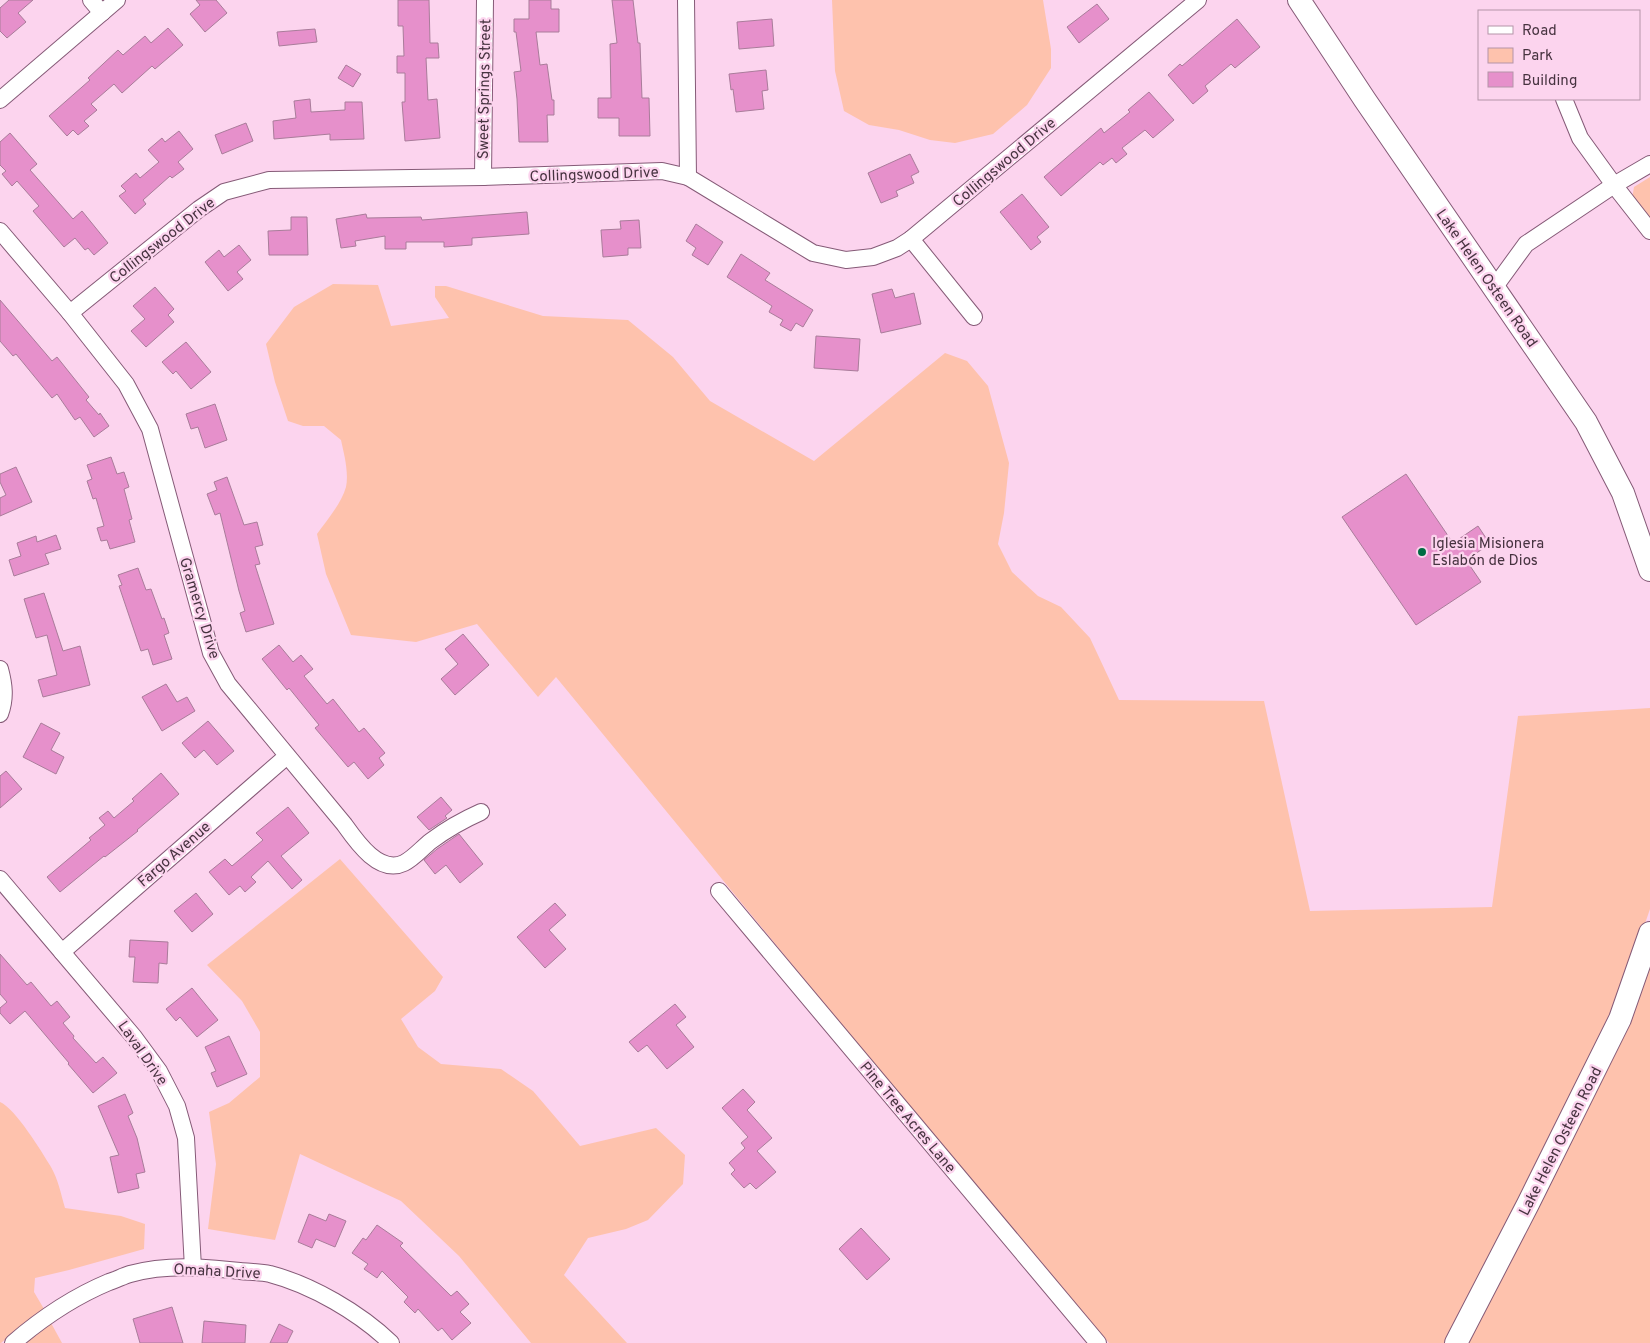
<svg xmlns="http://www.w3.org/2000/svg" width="1650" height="1343" viewBox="0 0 1650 1343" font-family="Overpass,sans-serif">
<rect width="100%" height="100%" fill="#fcd4ee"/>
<g fill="#fec2ad">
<path d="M832 0H1043L1051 49V68L1027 105 993 134 955 143 930 140 899 130 869 125 844 111 835 71Z"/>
<path d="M1650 177V225L1632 199 1634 187Z"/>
<path d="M333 284 378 285 391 326 449 318 435 297V286H446L543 316 628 320 673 357 710 401 814 461 945 353 967 361 988 386 1009 463 1004 513 998 544 1012 572 1038 596 1061 607 1090 638 1119 700 1264 701 1310 911 1492 907 1518 716 1650 708V909L1613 1017 1447 1343H1109L841 1024 556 677 538 697 477 624 416 642 351 635 326 574 317 534C327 520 341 504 346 487 349 472 344 454 341 440L324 426H303L288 421 275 382 266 344 294 307Z"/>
<path d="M340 859 443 977 435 991 401 1019 418 1047 441 1064 501 1069 533 1091 580 1146 656 1128 685 1155 683 1184 648 1220 626 1229 588 1238 564 1275 627 1343H531L459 1256 401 1201 300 1154 275 1240 208 1229 216 1164 209 1112 229 1103 260 1077V1032L242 1001 207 965Z"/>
<path d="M1650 957V1343H1465Z"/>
<path d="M0 1102C15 1108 42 1152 51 1167 58 1179 61 1194 65 1208L121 1216 145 1224 144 1249 69 1270 35 1278 34 1292 44 1309 33 1316 1 1343H0Z"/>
<path d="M51 1323 62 1343H24Z"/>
</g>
<g fill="#e690cb" stroke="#a97c9a">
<path d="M9 0H33L18 13 26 22 7 38 0 31V8Z"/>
<path d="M196 0H216L227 13 205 32 190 14 200 5Z"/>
<path d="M398 0H429L430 43H438L439 58H426L428 100 437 99 440 138 405 141 402 102H405V73H397V56H404L403 26H398Z"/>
<path d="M529 0H551V9H559V32H536L540 65 547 64 552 100H554V115H547L548 142H519L517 99 514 72 521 71 516 32H514V19H529Z"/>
<path d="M612 0H633L638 43H640L642 98H649L650 136H619V118H598V98H611L610 44 617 43Z"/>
<path d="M1097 4 1109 19 1079 43 1067 27Z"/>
<path d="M772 19 774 46 739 49 737 22Z"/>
<path d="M1237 19 1260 47 1235 68 1231 64 1205 86 1208 91 1193 104 1168 75 1180 64 1182 66Z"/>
<path d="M168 28 183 45 155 69 152 66 122 93 114 84 91 104 97 110 84 121 89 126 78 135 73 130 67 136 49 116 90 80 88 78 118 50 123 55 145 36 151 43Z"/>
<path d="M315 29 317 42 279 46 277 32Z"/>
<path d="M346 65 361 74 353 87 338 78Z"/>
<path d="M766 70 768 90 762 91 764 109 736 112 733 89 731 90 729 74Z"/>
<path d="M1149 92 1174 120 1153 138 1145 130 1122 148 1127 154 1116 163 1112 158 1103 165 1100 162 1061 196 1044 177 1101 128 1104 133 1130 112 1128 110Z"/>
<path d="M310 99 311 112 345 110V102H362L364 139 330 140V134L274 139 273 121 296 118 294 101Z"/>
<path d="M246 123 253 141 222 154 215 135Z"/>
<path d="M179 131 193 149 178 162 184 169 172 178 170 176 143 200 146 204 135 214 119 196 126 191 121 186 136 173 140 178 159 162 148 150 162 138 165 142Z"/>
<path d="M10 133 37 164 30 170 73 219 82 211 108 243 94 255 88 248 85 250 75 238 64 247 33 211 39 206 17 181 12 186 2 174 6 171 0 165V142Z"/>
<path d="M910 154 919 172 911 176 914 183 896 191 898 196 881 203 868 173Z"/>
<path d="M1022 194 1049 227 1037 237 1041 242 1031 250 1000 212Z"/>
<path d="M527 212 529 234 472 238V245L444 247V242H406V249H385V236L355 241 356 246 341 248 336 219 366 214 367 218 421 217 422 220Z"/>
<path d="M291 217H307L308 255H269L268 231 291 230Z"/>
<path d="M639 220 641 248H628V255L603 257 601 230 621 229 620 221Z"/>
<path d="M696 224 723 242 708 265 692 255 696 248 686 241Z"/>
<path d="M239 245 251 260 237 272 243 279 228 291 205 262 219 250 224 257Z"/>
<path d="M741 254 770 273 765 280 813 310 803 327 796 323 791 331 780 325 783 320 769 312 772 306 727 277Z"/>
<path d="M155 287 174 309 168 315 174 322 146 347 131 331 145 319 133 306Z"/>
<path d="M892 289 895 298 914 293 921 324 881 333 872 294Z"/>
<path d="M0 300 52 361 57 357 89 397 86 400 99 415 100 413 109 426 94 437 80 417 75 420 57 394 52 398 16 354 13 356 0 341Z"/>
<path d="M816 336 860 339 858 371 814 368Z"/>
<path d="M186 342 211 372 191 389 176 371 173 374 162 362Z"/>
<path d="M215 404 227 440 205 448 198 427 191 429 186 414Z"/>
<path d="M111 457 117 474 124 472 129 487 124 489 132 519 129 520 135 542 110 549 107 540 101 541 97 528 104 526 96 498 93 499 87 481 92 479 87 465Z"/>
<path d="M16 467 32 502 0 516V498L6 495 0 482V474Z"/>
<path d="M1406 474 1453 543 1478 526 1490 544 1466 560 1481 582 1416 625 1342 517Z"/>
<path d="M227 477 244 525 257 522 263 545 255 547 260 564 255 565 274 624 246 632 240 613 245 611 239 591 220 513 215 515 207 494 217 490 214 482Z"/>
<path d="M56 535 61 549 45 554 49 564 14 576 9 560 21 556 17 543 36 536 37 542Z"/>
<path d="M138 568 146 590 151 589 162 619 164 618 169 633 164 635 172 659 153 665 148 649 141 651 119 586 122 585 118 575Z"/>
<path d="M44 593 63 651 80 646 90 685 43 697 38 680 57 675 47 635 36 638 24 599Z"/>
<path d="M463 634 489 665 455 695 441 679 458 664 445 649Z"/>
<path d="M279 645 293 662 301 655 313 669 304 676 327 704 333 699 359 732 364 728 385 753 379 758 384 765 368 779 354 762 348 767 315 728 319 725 289 688 287 690 262 659Z"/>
<path d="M166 684 177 702 187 697 195 711 162 731 142 697Z"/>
<path d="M208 721 234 751 217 765 204 750 195 758 182 743Z"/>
<path d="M41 723 60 733 51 750 64 757 56 774 23 757Z"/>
<path d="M6 771 22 789 0 808V776Z"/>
<path d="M161 773 179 794 137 830 138 831 105 857 104 856 60 892 47 877 91 840 89 838 105 825 99 818 108 811 114 818 134 801 132 799Z"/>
<path d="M441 797 452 810 445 816 447 818 429 830 417 817Z"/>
<path d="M288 807 309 833 281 856 302 880 292 889 268 861 251 877 256 882 245 892 240 886 229 895 209 872 225 859 232 866 263 840 256 833Z"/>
<path d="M459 834 483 864 460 883 446 865 435 874 424 860 437 849Z"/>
<path d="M196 893 213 914 192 932 174 911Z"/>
<path d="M555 903 566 915 549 930 566 949 545 968 517 937Z"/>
<path d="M130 940 168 942 167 964 159 963 158 983 133 982 135 957H129Z"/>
<path d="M0 954 27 985 31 982 51 1006 57 1001 70 1017 63 1023 74 1036 73 1038 96 1063 103 1057 117 1073 93 1093 68 1064 69 1063 25 1011 10 1024 0 1013V1008L7 1002 0 994Z"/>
<path d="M192 988 218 1020 197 1037 180 1017 176 1021 166 1009Z"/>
<path d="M675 1004 686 1017 676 1025 694 1047 667 1069 647 1045 638 1052 629 1042Z"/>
<path d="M229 1036 247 1074 217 1087 211 1073 216 1071 205 1047Z"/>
<path d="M743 1089 755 1102 747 1110 772 1138 757 1151 776 1172 756 1189 750 1183 744 1188 731 1174 735 1170 729 1163 745 1148 741 1143 748 1137 722 1108Z"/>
<path d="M125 1094 133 1113 128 1116 137 1138 145 1172 136 1174 139 1188 118 1193 110 1157 119 1155 98 1106Z"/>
<path d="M309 1214 326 1221 329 1214 346 1221 335 1247 316 1239 312 1248 298 1242Z"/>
<path d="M377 1225 403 1243 400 1246 451 1296 457 1291 469 1304 460 1312 471 1323 452 1340 442 1328 438 1331 418 1309 415 1313 404 1302 408 1297 382 1271 377 1278 364 1269 368 1264 352 1253 363 1238 366 1240Z"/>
<path d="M861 1228 890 1259 867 1280 839 1249Z"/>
<path d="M172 1307 183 1343H140L133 1319Z"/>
<path d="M204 1321 246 1325 245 1343H202Z"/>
<path d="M279 1324 293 1331 287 1343H270Z"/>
</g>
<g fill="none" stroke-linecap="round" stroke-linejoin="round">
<defs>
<g id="street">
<path d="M91 0 102 13"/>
<path d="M686 0 688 177"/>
<path d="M1564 99 1580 138 1614 185 1650 231"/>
<path d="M0 100 117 0"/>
<path d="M483 177 485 0"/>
<path d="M0 231 70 313 126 384 150 429 211 653 228 684 344 824C356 841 379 875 404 863 414 858 422 848 431 841 447 829 463 820 481 812"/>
<path d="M911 239 974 317"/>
<path d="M1494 288 1526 244 1614 185 1650 164"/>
<path d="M70 313 199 209 224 192 269 180 483 177 662 171 688 177 813 253 846 260 873 257 897 248 911 239 1198 0"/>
<path d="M0 669C4 684 6 698 0 714"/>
<path d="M0 879 134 1037 159 1071 177 1106 186 1138 193 1268"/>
<path d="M719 891 1098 1343"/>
<path d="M62 952 287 756"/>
<path d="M13 1343C42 1318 73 1297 109 1282 116 1280 123 1276 130 1274 166 1264 203 1267 240 1271 249 1272 260 1272 270 1274 312 1285 360 1313 391 1343"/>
</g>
<g id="secondary">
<path d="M1299 0 1365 100 1586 422 1623 493 1650 570"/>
<path d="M1456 1343 1528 1204 1620 1019 1650 933"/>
</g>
</defs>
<use href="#street" stroke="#855a77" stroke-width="18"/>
<use href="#secondary" stroke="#855a77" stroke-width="24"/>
<use href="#street" stroke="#fff" stroke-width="16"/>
<use href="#secondary" stroke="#fff" stroke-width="22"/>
</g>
<circle fill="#006c44" stroke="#fcd4ee" stroke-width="2" cx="1422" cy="552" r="5"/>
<g text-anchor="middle" stroke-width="4.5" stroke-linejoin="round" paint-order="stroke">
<g font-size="15" fill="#473340" stroke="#fcd4ee">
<text transform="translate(484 89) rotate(-89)" y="5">Sweet Springs Street</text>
<text transform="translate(1004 162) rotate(-40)" y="5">Collingswood Drive</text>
<text transform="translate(594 174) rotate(-2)" y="5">Collingswood Drive</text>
<text transform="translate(162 240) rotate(-38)" y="5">Collingswood Drive</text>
<text transform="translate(1487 278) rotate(55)" y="5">Lake Helen Osteen Road</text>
<text transform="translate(200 608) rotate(73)" y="5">Gramercy Drive</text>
<text transform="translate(174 854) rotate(-41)" y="5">Fargo Avenue</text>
<text transform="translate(143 1053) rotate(55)" y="5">Laval Drive</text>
<text transform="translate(908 1117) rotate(50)" y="5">Pine Tree Acres Lane</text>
<text transform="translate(1560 1141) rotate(-63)" y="5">Lake Helen Osteen Road</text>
<text transform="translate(217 1271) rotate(3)" y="5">Omaha Drive</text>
</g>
<g font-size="15" fill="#473340" stroke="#fcd4ee" text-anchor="start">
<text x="1432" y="548">Iglesia Misionera<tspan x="1432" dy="17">Eslabón de Dios</tspan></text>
</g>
</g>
<rect x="1478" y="10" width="162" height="90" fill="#fcd4ee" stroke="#b494a8"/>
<rect x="1488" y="26" width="25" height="8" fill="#ffffff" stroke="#b494a8"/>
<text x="1522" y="35" font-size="15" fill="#473340">Road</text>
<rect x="1488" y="48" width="25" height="15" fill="#fec2ad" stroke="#b494a8"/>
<text x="1522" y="60" font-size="15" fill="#473340">Park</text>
<rect x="1488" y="72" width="25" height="15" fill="#e690cb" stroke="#b494a8"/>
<text x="1522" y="85" font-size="15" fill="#473340">Building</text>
</svg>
